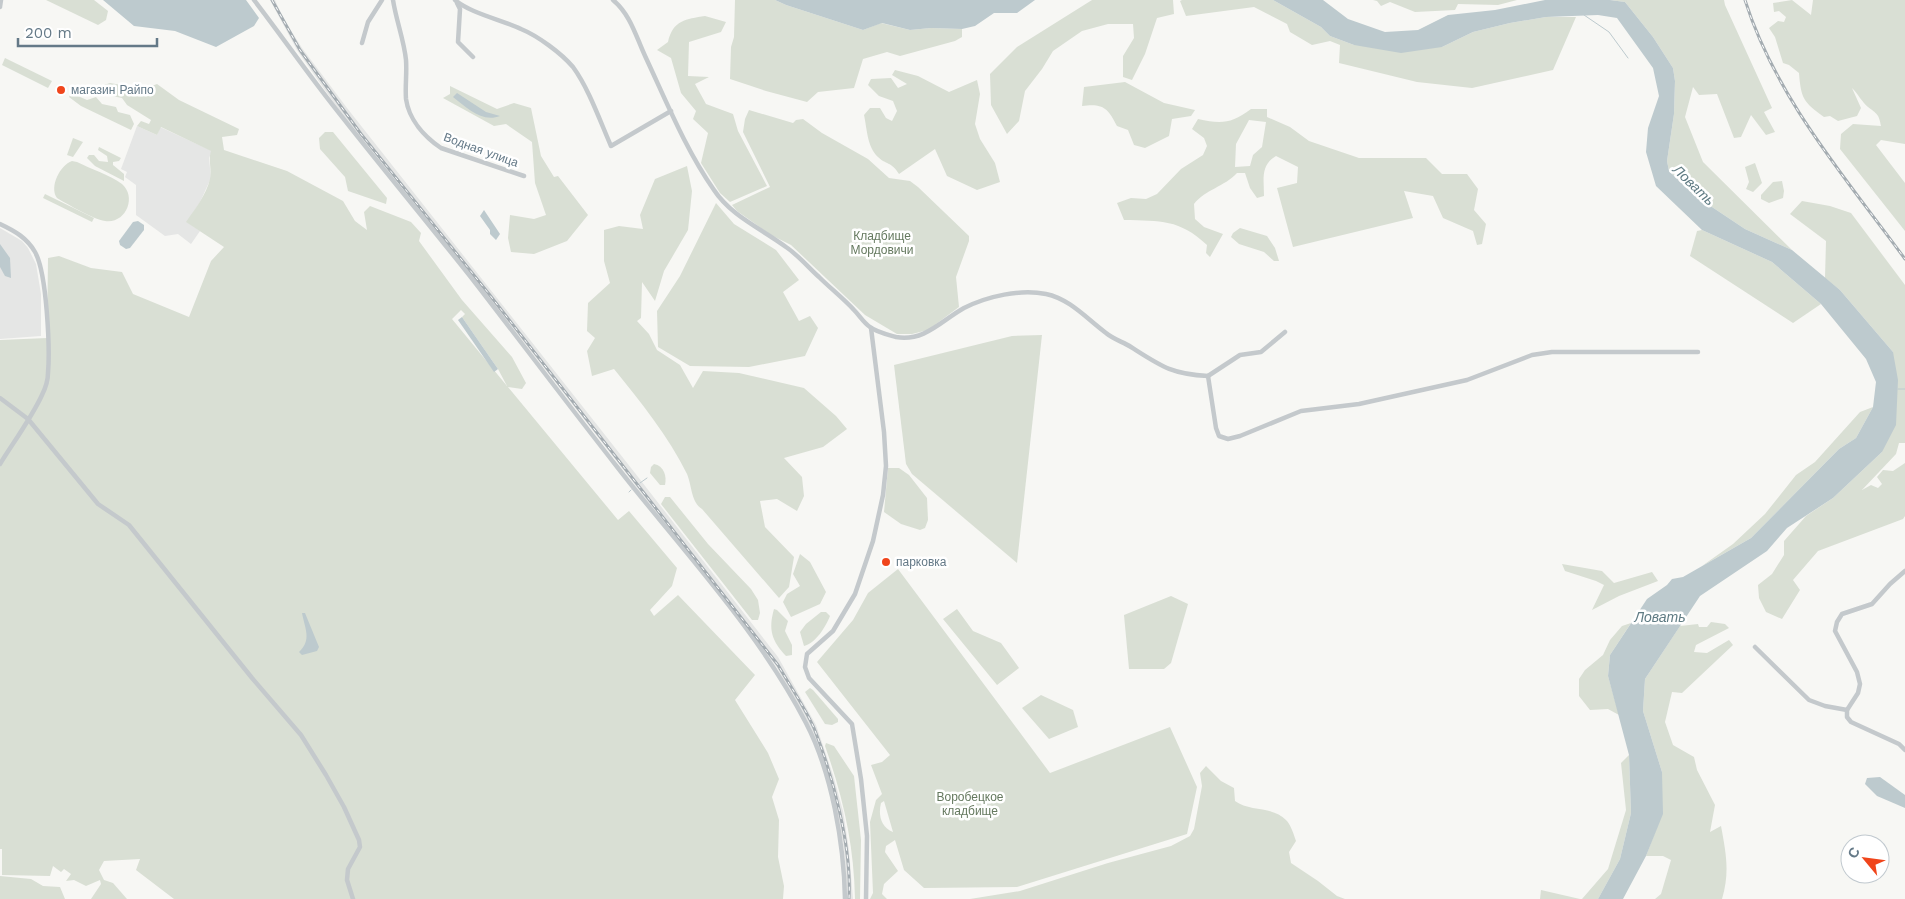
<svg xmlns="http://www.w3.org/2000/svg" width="1905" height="899" viewBox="0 0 1905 899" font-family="'Work Sans',sans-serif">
<rect width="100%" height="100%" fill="#f7f7f4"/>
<g fill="#e5e6e5">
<path d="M270 0H275L283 18 302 48 347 108 635 473 778 657 816 725 833 775 843 811 849 850 853 899H846L845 857 840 825 811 728 776 666 417 205 336 106 297 50Z"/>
<path d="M137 126 157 135 160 127 212 151 209 158 211 178 200 202 187 222 200 231 191 244 178 234 165 236 136 215V185L125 177 127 172 121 169Z"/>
<path d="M0 228 22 241 28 248 36 264 41 294V336L0 339Z"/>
</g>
<g fill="#d9dfd4" fill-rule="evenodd">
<path d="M46 0H94L108 11 106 20 98 25Z"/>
<path d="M735 0H775L786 5 863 30 881 23 910 30 931 28 962 29V37L955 41 900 56 887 52 863 59 854 88 818 92 807 102 766 91 730 79 731 47 734 37Z"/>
<path d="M1092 0H1173L1174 14 1157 18 1145 54 1132 80 1123 77V56L1134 38 1133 24H1108L1082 31 1053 51 1042 69 1025 91 1019 121 1007 134 991 105 990 74 1017 47Z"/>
<path d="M1182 0H1273L1321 27 1330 36 1354 45 1442 47 1473 32 1510 23 1546 17H1576L1553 70 1472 88 1417 82 1339 63 1340 45 1330 41 1312 45 1290 32 1287 24 1254 7 1186 16 1180 1Z"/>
<path d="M1373 0H1517L1498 5 1458 4 1455 10 1415 12 1390 2 1381 6 1377 1Z"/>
<path d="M1610 0H1724L1725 5 1772 108 1764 112 1775 132 1766 135 1751 115 1741 137 1734 138 1717 94 1699 95 1693 87 1685 117 1703 162 1792 250 1745 229 1694 195 1669 171 1667 161 1674 114 1675 81 1673 68 1653 37 1625 2Z"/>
<path d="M1792 0 1811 15 1813 0H1905V144L1881 140 1876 145 1905 183V231L1840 149 1841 134 1853 124 1881 126C1879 114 1877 114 1868 107 1862 102 1858 94 1852 88L1861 108 1857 116 1838 121 1830 116 1824 117C1803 102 1801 98 1799 73L1789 65 1783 63 1775 37 1769 28 1778 21 1784 22 1786 17 1779 11 1774 12 1773 3Z"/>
<path d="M705 16 726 22 721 32 689 42 688 76 709 77 695 84 706 104 733 114 738 131 767 186 730 202 720 193 701 163 708 133 693 119 696 111 681 93 671 58 657 50 668 42C673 20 686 19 705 16Z"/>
<path d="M5 58 52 81 48 88 2 65Z"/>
<path d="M895 70 918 76 949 92 977 80 980 94 975 124 980 139 995 163 1000 182 977 190 947 176 935 149 899 174C891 161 886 165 878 157 867 147 867 128 864 115L870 108H880L886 118 892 121 897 111 893 101 879 96 868 85 871 79 891 78 898 88 907 84 892 75Z"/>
<path d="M1125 82 1164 103 1195 110 1191 116 1172 119 1169 136 1145 148 1134 145 1128 130 1117 126C1108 108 1103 103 1082 106L1084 87Z"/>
<path d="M110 83 144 89 157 84 179 100 239 129 237 135 222 137 224 150 287 171 343 201 355 221 367 230 364 212 370 206 411 222 421 233 419 241 462 300 512 357 526 383 522 389 508 387 618 520 629 511 677 568 672 586 650 610 654 616 678 595 755 675 735 700 768 753 779 779 772 797 779 820 778 857 784 886 783 899H174L136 870 140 859 104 861 99 870 104 880 113 883 127 899H91L101 884 100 880 86 886 74 880 66 881 71 874 64 869 61 872 53 866 50 876 2 875V849H0V340L47 338 48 258 59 256 91 268 122 272 133 294 189 317 211 261 224 247 186 222C195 209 206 195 210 179 212 170 208 160 211 151L161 127 157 135 137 126 141 121 149 124 151 120 127 105 122 98 107 95 100 91 101 86ZM461 310 465 314 462 317 498 369 507 386 452 319Z"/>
<path d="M450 86 497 109 514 103 531 108 541 156 554 177 558 176 588 215 567 241 534 254 511 252 508 238 510 215 534 219 546 215 535 183 532 142 506 124 494 126 443 98 450 94Z"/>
<path d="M71 93 87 100 96 97 102 104 116 107 118 112 130 115 134 124 131 130 81 106 69 97Z"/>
<path d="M1251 109H1267V117L1290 127 1309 141 1359 158H1426L1442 174H1467L1478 189 1474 210 1486 224 1482 244 1477 245 1473 231 1443 218 1433 196 1404 191 1413 218 1293 247 1277 188 1297 183 1298 167 1276 156C1260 165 1264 180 1264 196L1257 198 1250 188 1245 173H1237C1224 187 1206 189 1194 204L1195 219 1204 227 1223 234 1210 257 1206 253 1207 245C1179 219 1161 221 1124 220L1117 203 1131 198 1146 199 1157 194 1181 169 1203 155 1207 146 1204 138 1192 129 1198 119C1221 124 1231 124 1251 109ZM1249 120 1266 122 1262 147 1253 155 1250 166 1235 167 1236 144Z"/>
<path d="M749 110 793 123 796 120 803 119 822 133 868 159 889 178 910 181 918 187 969 236V241L956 277 959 307 928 330 912 334H897L865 315 791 245 771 235 737 211 732 205 770 187 743 132 745 119Z"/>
<path d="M325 132H333L387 198 386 204 348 191 345 177 320 149 319 138Z"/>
<path d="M73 138 83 142 73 157 67 155Z"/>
<path d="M99 147 121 158 119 161 113 162V165L124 174V181L95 166 87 158 89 155H94L99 161 108 162 107 156 98 150Z"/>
<path d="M72 161 77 162C91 169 110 175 122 184 137 197 126 224 105 221 93 219 67 204 57 198 49 187 60 165 72 161Z"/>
<path d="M1755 163 1762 183 1753 192 1746 189 1749 182 1745 167Z"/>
<path d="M687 166 692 191 688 230 664 271 655 301 642 282 641 318 637 321 649 334 657 350 680 365 693 388 703 371 739 373 804 388 836 416 847 429 823 447 784 458 802 477 804 496 797 511 777 499 760 501 765 527 794 557 789 587 779 598 702 509C691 502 692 486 687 474 669 437 640 401 614 369L592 376 587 351 595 338 587 331 588 303 610 283 604 261V230L619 226 643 229 640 215 655 179Z"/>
<path d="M1782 181 1784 191 1783 198 1769 203 1761 199V195L1773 182Z"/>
<path d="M45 194 94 218 92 222 43 198Z"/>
<path d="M1802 201 1830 206 1851 213 1905 285V443H1899L1896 454 1862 490 1871 485 1878 488 1882 484 1877 477 1883 470 1893 471 1905 463V516L1903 519 1818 551 1793 580 1800 590 1782 619 1766 612 1759 598 1758 585 1772 574 1784 555V541L1806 516 1833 498 1882 452 1893 352 1840 290 1825 278 1826 241 1790 214Z"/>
<path d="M716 203 734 224 776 250 799 280 783 292 799 321 810 316 818 328 805 356 749 367 690 366 658 347 657 311 680 276Z"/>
<path d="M1240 228 1267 236 1275 248 1279 261H1274L1264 252 1239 244 1231 237 1233 233Z"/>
<path d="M1702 230 1772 262 1821 304 1793 323 1690 256 1697 231Z"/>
<path d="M1042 335 1017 563 912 474 906 464 894 365 1012 336Z"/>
<path d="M1873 407 1856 438 1839 449 1751 538 1702 566 1733 544 1765 514 1796 475 1815 462 1860 412Z"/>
<path d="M654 464C664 466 667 476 665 485H660L650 473 651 467Z"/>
<path d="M888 468H899L909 475 927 498 928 520 925 528 920 530 901 524 884 512Z"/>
<path d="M665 497H670L708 544 751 589 758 600 760 613 758 620H752L661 504Z"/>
<path d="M800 554 810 562 826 592 820 604 791 617 783 602 787 594 800 586 793 574Z"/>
<path d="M1562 564 1602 571 1614 583 1652 572 1658 581 1619 596 1592 610 1604 585 1596 581 1565 571Z"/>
<path d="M898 569 1050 773 1170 727 1197 787 1187 834 1017 887 924 888 904 870 895 840 886 846 885 852 898 871 884 884 882 894 887 899H870L873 893 870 822 876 800 882 794 871 765 882 762 890 755 817 662 853 620 868 593ZM884 801 893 832C881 827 878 815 881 803Z"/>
<path d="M1171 596 1188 604 1171 663 1164 669H1129L1124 615Z"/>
<path d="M774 609 777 610 788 621 785 631 792 645V655L786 656C772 641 768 630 774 609Z"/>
<path d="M957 609 973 631 1001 643 1019 668 997 685 943 619Z"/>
<path d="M821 612H826L830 616C826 626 816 643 804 646L800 632 806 624Z"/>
<path d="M1711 622 1725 624 1729 628 1696 645 1694 652 1707 653 1729 640 1733 645 1682 693 1672 692 1665 722 1673 745 1694 757 1697 770 1715 805 1710 832 1721 826C1726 853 1730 872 1722 899H1655L1661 894 1671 860 1663 856H1646L1662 814V772L1643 711 1645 679 1680 626 1698 624 1699 627H1707Z"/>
<path d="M1631 623 1610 655 1608 676 1619 715 1608 709 1590 710 1579 696V679L1585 670 1603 655 1610 640 1622 626Z"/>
<path d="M810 688 813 690 838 719V722L832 725 825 724 805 692Z"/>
<path d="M1041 695 1073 710 1078 727 1049 739 1022 708Z"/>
<path d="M826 743 834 746 854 776 861 840 860 899H855C854 844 843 797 825 746Z"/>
<path d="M1629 755 1631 813 1620 859 1598 899H1582L1608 869 1626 810 1621 763Z"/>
<path d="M1206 766 1221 781 1234 788 1235 801C1250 812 1273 806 1286 820 1291 825 1294 835 1296 841L1289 852 1291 863 1318 881 1337 896 1345 899H970L1020 891 1108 863 1171 846 1190 836 1194 829 1202 786 1200 773Z"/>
<path d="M0 876 31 879 43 886 60 887 65 899H0Z"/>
<path d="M1541 890 1580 899H1540Z"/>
</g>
<g fill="#bdcace">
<path d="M103 0H246L259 18 254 26 216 47 175 31 134 26Z"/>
<path d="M775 0H1035L1017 13H994L975 26 962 29 931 28 910 30 882 23 863 30 786 5Z"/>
<path d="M1273 0H1323L1348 19 1385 32 1418 30 1448 15 1495 10 1545 0H1610L1625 2 1653 37 1673 68 1675 81 1674 114 1667 161 1669 171 1694 195 1745 229 1792 250 1840 290 1893 352 1898 380 1896 425 1882 452 1833 498 1787 528 1767 551 1700 596 1645 679 1643 711 1662 772 1663 814 1646 856 1623 899H1598L1620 859 1631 813 1629 755 1608 676 1610 655 1647 599 1667 585 1672 579 1683 577 1751 538 1839 449 1856 438 1873 407 1876 382 1866 359 1821 304 1772 262 1702 230 1656 186 1646 152 1648 128 1659 96 1653 68 1617 18 1598 15 1546 17 1510 23 1473 32 1442 47 1401 53 1354 45 1330 36 1321 27Z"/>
<path d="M457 93 486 112 500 116C482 123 467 108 453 97Z"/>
<path d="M484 210 500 234 496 240 490 234V230L480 216Z"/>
<path d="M138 221 144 225V230L130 248 126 249 120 245 119 241 133 222Z"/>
<path d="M0 244 10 258 11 278 5 276 0 267Z"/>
<path d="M462 317 498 369 494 372 458 320Z"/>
<path d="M302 613H305L319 647 317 651 302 655 299 652C312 640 305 629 302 613Z"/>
<path d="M1880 777 1905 795V808L1877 796 1865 784 1867 778Z"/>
</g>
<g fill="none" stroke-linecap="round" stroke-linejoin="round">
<g stroke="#bdcace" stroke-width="1">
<path d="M1584 15 1609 32 1628 58"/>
<path d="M1898 389H1905"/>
<path d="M640 483 647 478"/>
<path d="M629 492 631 490"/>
</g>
<g stroke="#c4c9cc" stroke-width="4.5">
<path d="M254 0C284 39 312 80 343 118 387 174 433 229 477 285 524 346 570 407 618 468 681 549 759 631 806 723 832 773 844 844 845 899"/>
<path d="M393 0C396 20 404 40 406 60 407 73 405 86 406 99 409 120 425 137 441 148L524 176"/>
<path d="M455 0C470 13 502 20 521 29 538 36 561 53 573 67 589 89 600 121 611 146L671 111"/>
<path d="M613 0C631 15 636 37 646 58 667 103 686 150 714 190 731 216 762 229 786 247 798 255 808 267 819 277 830 288 843 298 854 310 859 315 864 323 870 327 876 332 889 335 896 337 925 342 942 320 964 308 988 296 1020 289 1046 294 1070 299 1087 319 1106 333 1113 339 1123 342 1131 347 1161 366 1171 374 1208 376"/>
<path d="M457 3 460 9 458 42 473 57"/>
<path d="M0 7 1 0"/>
<path d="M362 43 368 22 382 0"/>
<path d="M0 224C15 231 27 238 35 252 47 273 50 349 48 373 48 380 45 389 42 395 32 417 13 443 0 464"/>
<path d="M1208 376 1216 428 1219 436 1228 439 1240 436 1301 411 1359 404 1467 380 1532 355 1552 352H1698"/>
<path d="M1208 376 1240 355 1261 352 1285 332"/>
<path d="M0 398 28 419 98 504 129 525 252 678 301 735 326 775 344 807 359 840 360 847 348 869 347 880 353 899"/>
<path d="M1755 647 1809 700 1825 706 1847 710V717L1851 722 1899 744 1905 750"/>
<path d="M1847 710 1858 693 1860 684 1857 672 1835 631 1837 622 1842 614 1872 604 1890 584 1905 571"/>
<path d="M866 899 867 836 861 779 852 724 809 678 805 667 807 654 833 631 855 594 873 541 883 495 886 466 884 432 871 328"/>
</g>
<defs>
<g id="rail">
<path d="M272 0 300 50 361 134 489 294 778 665C790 686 804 706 814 728 833 776 852 848 849 899"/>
<path d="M1745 0C1776 98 1845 177 1905 259"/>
</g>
</defs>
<use href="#rail" stroke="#a4acb1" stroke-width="3"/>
<use href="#rail" stroke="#fff" stroke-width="1" stroke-dasharray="4" stroke-linecap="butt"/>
</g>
<g fill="#f0451b" stroke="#fff" stroke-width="2">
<circle cx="61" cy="90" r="5"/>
<circle cx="886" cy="562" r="5"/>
</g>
<g text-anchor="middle" stroke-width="5" stroke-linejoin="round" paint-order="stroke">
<g font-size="12" fill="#647987" stroke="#fff" text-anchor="start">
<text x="71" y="94">магазин Райпо</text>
<text x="896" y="566">парковка</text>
</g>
<g font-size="12" fill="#647987" stroke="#fff">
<text transform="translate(481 150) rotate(20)" y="4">Водная улица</text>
</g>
<g font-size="12" fill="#65795f" stroke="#fff">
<text x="882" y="240">Кладбище<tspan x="882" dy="14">Мордовичи</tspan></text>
<text x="970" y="801">Воробецкое<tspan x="970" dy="14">кладбище</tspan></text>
</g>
<g font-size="14" font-style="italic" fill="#5f7b83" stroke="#fff">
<text transform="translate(1694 185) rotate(44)" y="5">Ловать</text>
<text x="1660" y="622">Ловать</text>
</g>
</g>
<g transform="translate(1865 859) rotate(299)"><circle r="24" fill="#ffffff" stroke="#c1c9cf"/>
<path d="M0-4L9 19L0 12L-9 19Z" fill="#f0451b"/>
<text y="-8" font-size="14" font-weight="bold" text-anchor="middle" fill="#647987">С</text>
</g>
<path d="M18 38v8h139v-8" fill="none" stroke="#647987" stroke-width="2.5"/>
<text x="25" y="38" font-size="15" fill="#647987" stroke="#ffffff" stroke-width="4" paint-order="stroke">200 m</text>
</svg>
